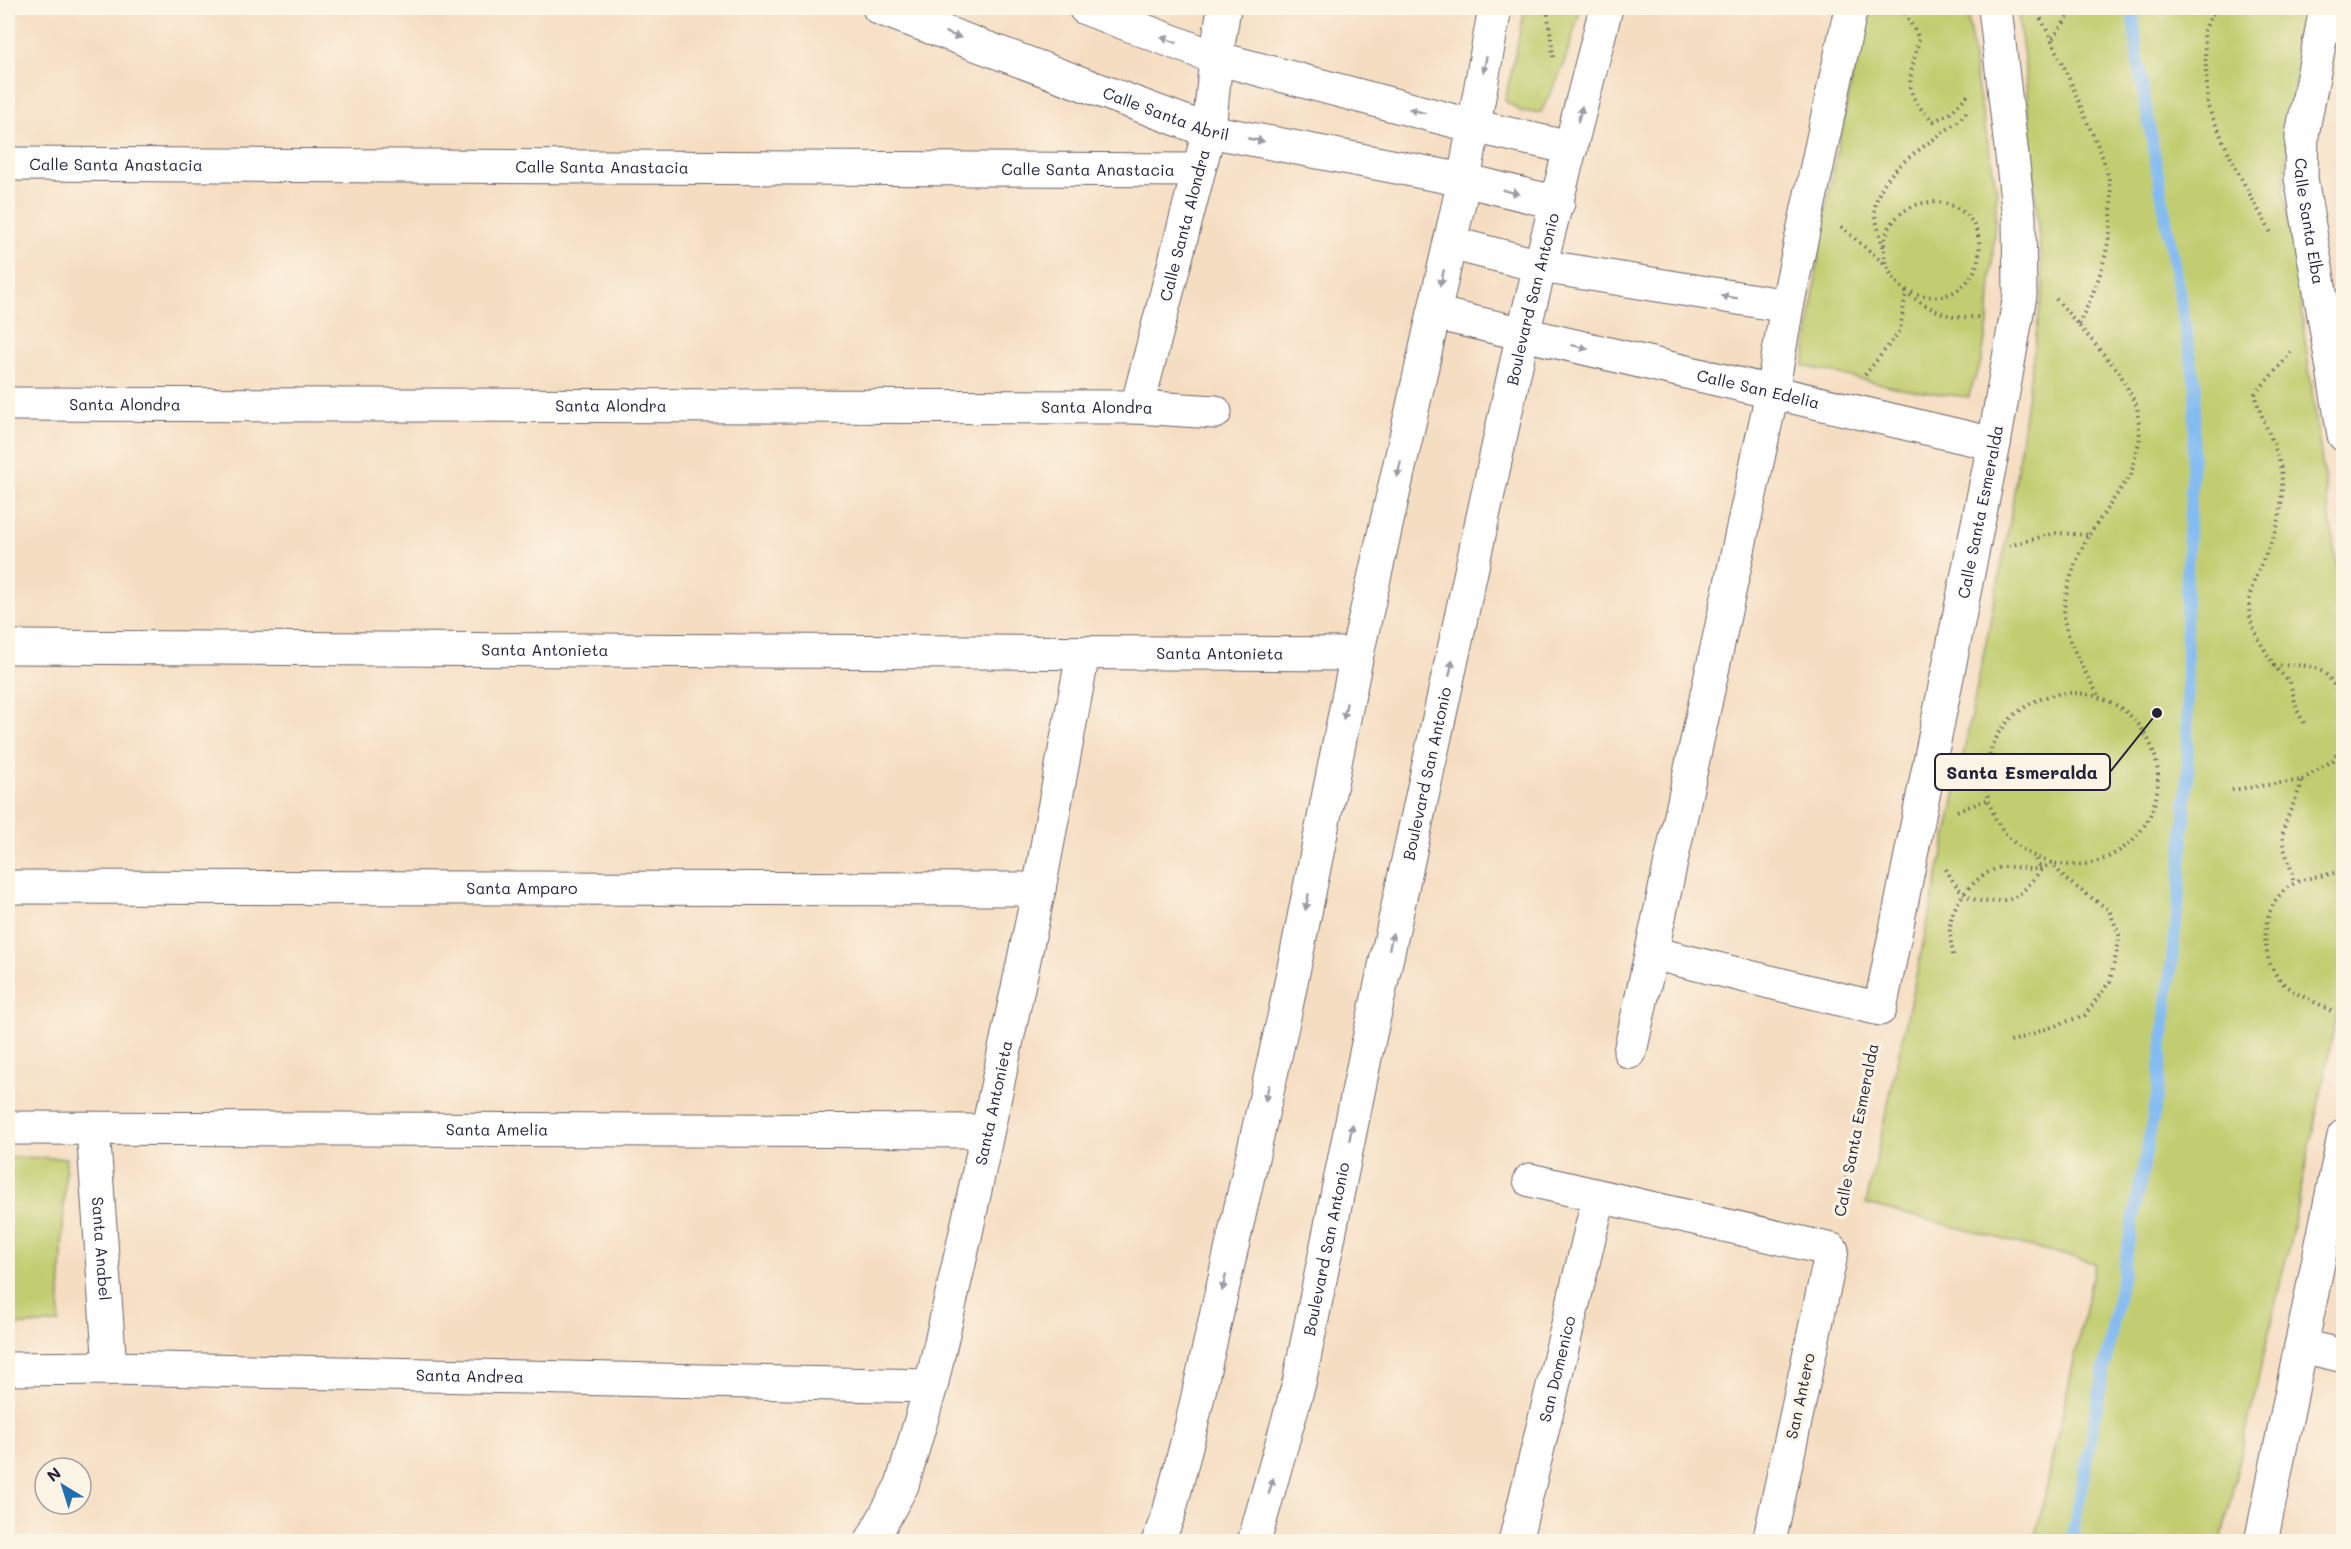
<svg xmlns="http://www.w3.org/2000/svg" width="2351" height="1549" viewBox="0 0 2351 1549" font-family="Mali,sans-serif">
<rect width="100%" height="100%" fill="#fcf5e5"/>
<filter id="ink" filterUnits="userSpaceOnUse"><feTurbulence type="fractalNoise" baseFrequency=".0167" numOctaves="2"/><feDisplacementMap in="SourceGraphic" scale="12" xChannelSelector="R" yChannelSelector="G"/><feConvolveMatrix kernelMatrix="1 2 1 2 8 2 1 2 1" color-interpolation-filters="sRGB"/></filter>
<filter id="wash" filterUnits="userSpaceOnUse"><feTurbulence type="fractalNoise" baseFrequency=".008" numOctaves="4" result="noise"/><feDisplacementMap in="SourceGraphic" scale="24" xChannelSelector="R" yChannelSelector="G"/><feGaussianBlur stdDeviation="1.35" result="paint"/><feColorMatrix in="noise" values="0 0 0 0 0 0 0 0 0 0 0 0 0 0 0 0 0 1.4 0 .05"/><feComposite in="paint" operator="in"/></filter>
<g filter="url(#wash)">
<rect width="100%" height="100%" fill="#f5ddc1"/>
<g fill="#c1cd6f" stroke="#727855" stroke-width="1.5">
<path d="M1525 8H1581L1563 67 1541 112H1522L1505 101Z"/>
<path d="M1869 8H1967L1977 85 1997 192 1988 324 1981 362 1968 397 1907 390 1804 366 1824 215 1863 25Z"/>
<path d="M2017 8H2309L2290 110 2284 192 2299 280 2304 333 2343 611V985L2292 1232 2221 1541H2035L2095 1263 1866 1204 1951 816 2009 527 2043 286 2024 58Z"/>
<path d="M8 1157 66 1158 59 1323 8 1326Z"/>
</g>
<g fill="none" stroke-linecap="round" stroke-linejoin="round">
<path stroke="#83bbf3" stroke-width="12" d="M2071 1542 2157 1096 2179 895 2188 770 2186 593 2196 387 2138 62 2132 8"/>
</g>
</g>
<g filter="url(#ink)">
<g fill="none" stroke-linecap="round" stroke-linejoin="round">
<defs>
<g id="minor">
<path id="s1" d="M879 8 1209 131 1464 180 1558 203"/>
<path d="M1085 8 1216 58 1473 126 1571 148"/>
<path id="s2" d="M2326 8 2302 135 2301 178 2344 435"/>
<path id="s3" d="M8 164 1197 170"/>
<path d="M1450 243 1541 266 1787 306"/>
<path id="s4" d="M1434 313 1994 444"/>
<path id="s5" d="M8 404 1137 407 1215 412"/>
<path id="s6" d="M1137 407 1209 131 1216 58 1224 8"/>
<path id="s7" d="M8 647 1357 654"/>
<path id="s8" d="M8 887 1039 889"/>
<path id="s9" d="M1652 953 1880 1009 1994 444 2020 295 2019 217 1995 8"/>
<path d="M1630 1052 1772 393 1787 306 1851 8"/>
<path id="s10" d="M8 1128 987 1131"/>
<path id="s11" d="M93 1129 110 1368"/>
<path d="M1530 1180 1832 1250 1769 1542"/>
<path d="M2301 1346 2344 1356"/>
<path id="s12" d="M8 1369 110 1368 931 1386"/>
<path id="s13" d="M871 1542 902 1485 931 1386 965 1237 1039 889 1083 654"/>
<path d="M1158 1542 1169 1513 1191 1427 1284 1017 1357 654 1464 180 1495 8"/>
<path id="s14" d="M1254 1542 1299 1383 1366 1053 1523 333 1606 8"/>
<path id="s15" d="M1515 1542 1599 1197"/>
<path d="M2261 1542 2344 1136"/>
</g>
</defs>
<use href="#minor" stroke="#6c636a" stroke-width="35"/>
<g stroke="#6c636a" stroke-width="4" stroke-dasharray="1.5 4.5" stroke-linecap="butt">
<path d="M1547 8 1554 61"/>
<path d="M1902 8 1919 38C1912 75 1898 92 1934 121L1950 113 1968 95"/>
<path d="M2035 8C2053 40 2067 73 2081 107 2089 128 2101 149 2107 171 2120 223 2102 280 2078 325"/>
<path d="M2215 8 2204 31 2208 107 2236 169 2271 233"/>
<path d="M2053 38 2070 14 2071 8"/>
<path d="M1841 227 1886 265"/>
<path d="M1883 247C1881 236 1875 221 1875 210 1877 174 1920 150 1945 131 1953 125 1964 118 1968 109"/>
<path d="M1906 290C1976 322 2005 229 1953 206 1923 193 1884 213 1884 249 1883 282 1922 308 1951 316 1959 319 1970 317 1979 317"/>
<path d="M2056 299 2119 372 2137 406 2140 438 2131 474 2089 535"/>
<path d="M1865 375 1900 331 1906 291"/>
<path d="M2009 546 2055 533 2089 535C2077 555 2060 599 2065 623 2070 648 2086 673 2098 695"/>
<path d="M2274 666C2268 654 2259 642 2254 629 2237 592 2269 558 2278 524 2281 511 2282 495 2282 482 2282 451 2262 426 2255 394 2268 378 2282 366 2292 349"/>
<circle cx="2072" cy="779" r="86"/>
<path d="M2304 723 2297 710 2290 682 2274 666C2316 663 2329 665 2344 708"/>
<path d="M2302 780 2333 760 2344 740"/>
<path d="M2232 790 2302 780C2298 799 2286 814 2283 833 2281 852 2293 865 2293 883"/>
<path d="M1957 811 1987 800"/>
<path d="M1946 869C1957 891 1971 905 1997 901 2002 900 2010 900 2015 897 2025 891 2034 879 2041 870L2035 858"/>
<path d="M1953 955C1952 946 1949 936 1950 927 1951 903 1976 875 1998 868 2018 863 2032 876 2052 863L2065 879 2109 910 2120 937 2110 981 2085 1015 2010 1042"/>
<path d="M2331 1011C2316 1001 2296 996 2283 983 2256 957 2260 900 2295 883 2311 875 2328 877 2344 869"/>
<path d="M1839 1214 1873 1045"/>
</g>
<use href="#minor" stroke="#fff" stroke-width="33"/>
</g>
<defs><path id="oneway-solid" d="M-6-.8H1V-3.2L6.5 0L1 3.2V.8H-6Z" transform="scale(1.5)"/></defs>
<g fill="#9c9ca7">
<use href="#oneway-solid" transform="translate(953 35) rotate(20)"/>
<use href="#oneway-solid" transform="translate(1169 40) rotate(-159)"/>
<use href="#oneway-solid" transform="translate(1485 65) rotate(100)"/>
<use href="#oneway-solid" transform="translate(1417 111) rotate(-165)"/>
<use href="#oneway-solid" transform="translate(1580 114) rotate(-76)"/>
<use href="#oneway-solid" transform="translate(1256 140) rotate(11)"/>
<use href="#oneway-solid" transform="translate(1511 192) rotate(13)"/>
<use href="#oneway-solid" transform="translate(1442 278) rotate(103)"/>
<use href="#oneway-solid" transform="translate(1729 297) rotate(-171)"/>
<use href="#oneway-solid" transform="translate(1580 347) rotate(14)"/>
<use href="#oneway-solid" transform="translate(1399 469) rotate(103)"/>
<use href="#oneway-solid" transform="translate(1451 668) rotate(-78)"/>
<use href="#oneway-solid" transform="translate(1345 711) rotate(101)"/>
<use href="#oneway-solid" transform="translate(1307 902) rotate(101)"/>
<use href="#oneway-solid" transform="translate(1391 941) rotate(-78)"/>
<use href="#oneway-solid" transform="translate(1267 1093) rotate(103)"/>
<use href="#oneway-solid" transform="translate(1351 1132) rotate(-79)"/>
<use href="#oneway-solid" transform="translate(1224 1283) rotate(103)"/>
<use href="#oneway-solid" transform="translate(1271 1486) rotate(-74)"/>
</g>
</g>
<g text-anchor="middle" stroke-width="6" stroke-linejoin="round" paint-order="stroke">
<g font-size="16" fill="#22223b" stroke="#fcf5e5">
<text dy="6" stroke="none"><textPath href="#s1" startOffset="306">Calle Santa Abril</textPath></text>
<text dy="6" stroke="none"><textPath href="#s3" startOffset="108">Calle Santa Anastacia</textPath></text>
<text dy="6" stroke="none"><textPath href="#s3" startOffset="594">Calle Santa Anastacia</textPath></text>
<text dy="6" stroke="none"><textPath href="#s3" startOffset="1080">Calle Santa Anastacia</textPath></text>
<text dy="6" stroke="none"><textPath href="#s2" startOffset="216">Calle Santa Elba</textPath></text>
<text dy="6" stroke="none"><textPath href="#s6" startOffset="188">Calle Santa Alondra</textPath></text>
<text dy="6" stroke="none"><textPath href="#s14" startOffset="1274">Boulevard San Antonio</textPath></text>
<text dy="6" stroke="none"><textPath href="#s4" startOffset="333">Calle San Edelia</textPath></text>
<text dy="6" stroke="none"><textPath href="#s5" startOffset="117">Santa Alondra</textPath></text>
<text dy="6" stroke="none"><textPath href="#s5" startOffset="603">Santa Alondra</textPath></text>
<text dy="6" stroke="none"><textPath href="#s5" startOffset="1089">Santa Alondra</textPath></text>
<text dy="6" stroke="none"><textPath href="#s9" startOffset="742">Calle Santa Esmeralda</textPath></text>
<text dy="6" stroke="none"><textPath href="#s7" startOffset="537">Santa Antonieta</textPath></text>
<text dy="6" stroke="none"><textPath href="#s7" startOffset="1212">Santa Antonieta</textPath></text>
<text dy="6" stroke="none"><textPath href="#s14" startOffset="788">Boulevard San Antonio</textPath></text>
<text dy="6" stroke="none"><textPath href="#s8" startOffset="514">Santa Amparo</textPath></text>
<text dy="6" stroke="none"><textPath href="#s13" startOffset="458">Santa Antonieta</textPath></text>
<text dy="6" stroke="none"><textPath href="#s10" startOffset="489">Santa Amelia</textPath></text>
<text transform="translate(1856 1130) rotate(-79)" y="6">Calle Santa Esmeralda</text>
<text dy="6" stroke="none"><textPath href="#s11" startOffset="120">Santa Anabel</textPath></text>
<text dy="6" stroke="none"><textPath href="#s14" startOffset="302">Boulevard San Antonio</textPath></text>
<text dy="6" stroke="none"><textPath href="#s15" startOffset="178">San Domenico</textPath></text>
<text dy="6" stroke="none"><textPath href="#s12" startOffset="462">Santa Andrea</textPath></text>
<text transform="translate(1800 1396) rotate(-78)" y="6">San Antero</text>
</g>
</g>
<path fill="none" stroke="#22223b" stroke-width="2" d="M2157 713L2110 772"/>
<circle fill="#22223b" stroke="#fcf5e5" stroke-width="2" cx="2157" cy="713" r="6"/>
<rect fill="#fcf5e5" stroke="#22223b" stroke-width="2" x="1935" y="754" width="175" height="36" rx="6"/>
<g font-size="18" text-anchor="middle" font-weight="bold" fill="#22223b">
<text x="2022" y="779">Santa Esmeralda</text>
</g>
<rect width="2351" height="1549" fill="none" stroke="#fcf5e5" stroke-width="30"/>
<g transform="translate(63 1486) rotate(322)"><circle r="28" fill="#fcf5e5" stroke="#a5a1a1" stroke-width="1.5"/>
<path d="M0-4.5L10 22L0 15L-10 22Z" fill="#1f6fb2"/>
<text y="-9" font-size="16" font-weight="bold" text-anchor="middle" fill="#22223b">N</text>
</g>
</svg>
